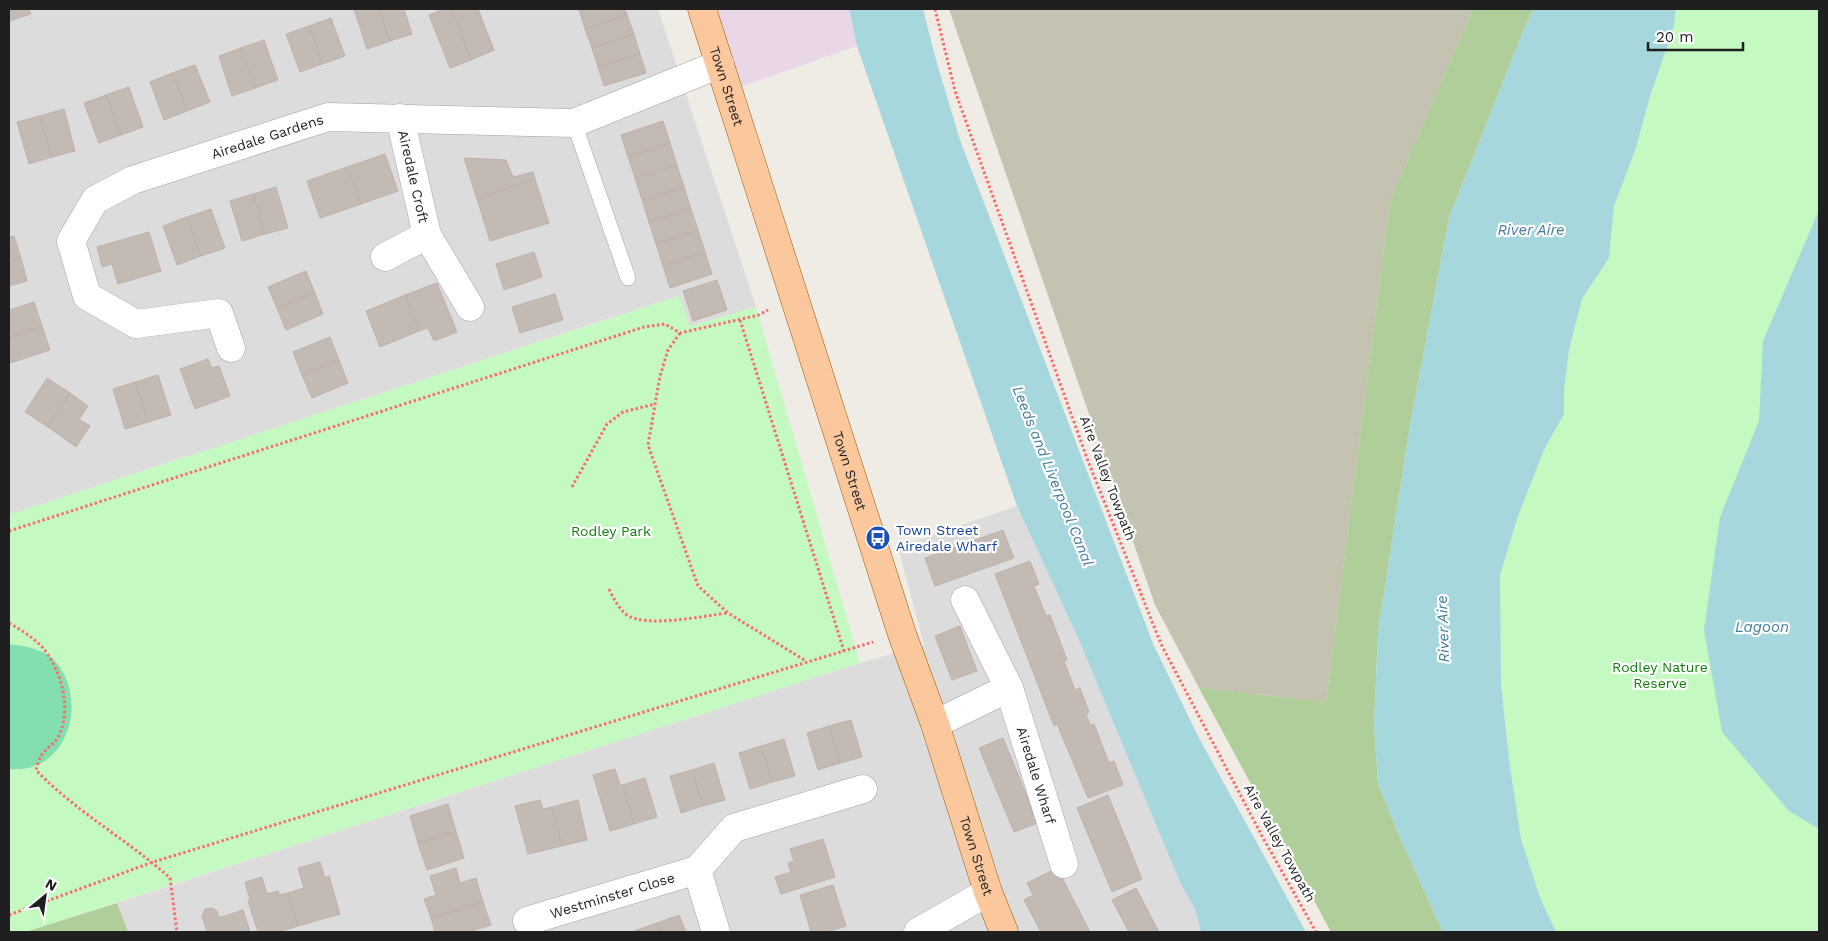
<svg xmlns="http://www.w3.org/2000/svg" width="1828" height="941" viewBox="0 0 1828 941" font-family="'Work Sans',sans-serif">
<rect width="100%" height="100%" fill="#efebe5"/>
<g fill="#dddcdc">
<path d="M9 9H658L756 307 690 326 678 296 11 514 9 509Z"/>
<path d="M1017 506 1079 640 1180 881 1195 909 1201 932H128L117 903 860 663 924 645 898 547Z"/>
</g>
<path fill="#e9d7e7" d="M714 9H849L857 46 737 88Z"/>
<path fill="#c4c2b0" d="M949 9H1473L1390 201 1326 702 1199 688 1155 605Z"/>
<g fill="#afce9a">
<path d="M1473 9H1534L1524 29 1449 218 1409 431 1378 632 1374 725 1378 783 1401 840 1443 932H1331L1199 688 1326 702 1390 201Z"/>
<path d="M117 903 128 932H25Z"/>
</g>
<g fill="#c4f9c2">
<path d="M1676 9H1819V932H1556L1541 900 1521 839 1509 759 1501 683 1500 575 1518 516 1544 450 1564 414V390L1569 350 1582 299 1609 258 1614 206 1635 151 1651 93 1673 30Z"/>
<path d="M679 296 690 326 756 307 860 663 25 932H9V509L11 514Z"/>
</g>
<path fill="#83deb0" d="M9 644C24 646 44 649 55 661 90 701 67 775 9 769Z"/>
<g fill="#a6d7dd">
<path d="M849 9H923L936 60 960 140 1154 646 1199 738 1306 932H1201L1195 909 1180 882 1079 640 1017 506 857 46Z"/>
<path d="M1534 9H1676L1673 30 1651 93 1635 151 1614 206 1609 258 1582 299 1569 350 1564 390V414L1544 450 1518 516 1500 575 1501 684 1509 759 1521 839 1541 900 1556 932H1443L1401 840 1378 783 1374 725 1378 632 1409 431 1449 218 1524 29Z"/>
<path d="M1819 210V829L1789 811 1722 732 1704 630 1720 517 1759 421 1763 341Z"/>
</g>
<g fill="#c4bab4" stroke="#c1b0a7">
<path d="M9 9H29L31 14 9 21Z"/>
<path d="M354 9H379L390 41 367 49Z"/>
<path d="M379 9H404L412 34 390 41Z"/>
<path d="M444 9H452L471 60 450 68 429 15Z"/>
<path d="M452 9H478L494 50 471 60Z"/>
<path d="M579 9H625L627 15 585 29Z"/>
<path d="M627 15 634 34 592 48 585 29Z"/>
<path d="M331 18 345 56 322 64 309 26Z"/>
<path d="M309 26 322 64 300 72 286 34Z"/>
<path d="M634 34 640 54 598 67 592 48Z"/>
<path d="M264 40 278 80 255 88 241 48Z"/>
<path d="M241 48 255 88 232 96 219 56Z"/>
<path d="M640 54 646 73 604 86 598 67Z"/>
<path d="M195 65 210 102 187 111 172 73Z"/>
<path d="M172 73 187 111 164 120 150 82Z"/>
<path d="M129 87 143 127 121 135 106 95Z"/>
<path d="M106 95 121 135 99 143 84 103Z"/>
<path d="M64 109 75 151 52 157 40 116Z"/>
<path d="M40 116 52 157 29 164 17 122Z"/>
<path d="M663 121 670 143 628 157 621 135Z"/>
<path d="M670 143 677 165 635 178 628 157Z"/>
<path d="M385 154 398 191 361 204 347 167Z"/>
<path d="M464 158 506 160 513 177 533 172 535 179 477 199Z"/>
<path d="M677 165 684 187 642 200 635 178Z"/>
<path d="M347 167 361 204 320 218 307 181Z"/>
<path d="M535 179 549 223 490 241 477 199Z"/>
<path d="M276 187 288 228 265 234 253 194Z"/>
<path d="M684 187 691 209 649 222 642 200Z"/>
<path d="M253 194 265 234 242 241 230 201Z"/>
<path d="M211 209 225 248 201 256 187 217Z"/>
<path d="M691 209 698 230 656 244 649 222Z"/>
<path d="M187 217 201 256 177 265 163 226Z"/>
<path d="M698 230 705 252 663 266 656 244Z"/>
<path d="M149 232 161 271 118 284 112 264 102 267 97 247Z"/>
<path d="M14 236 21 258 9 261V237Z"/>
<path d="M534 252 542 277 504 290 496 264Z"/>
<path d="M705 252 712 274 670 288 663 266Z"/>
<path d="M21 258 27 281 9 286V261Z"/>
<path d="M306 271 315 293 277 308 268 287Z"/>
<path d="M717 280 727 310 693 321 683 291Z"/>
<path d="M437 283 457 332 434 341 428 328 419 331 405 295Z"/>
<path d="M315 293 323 314 286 330 277 308Z"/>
<path d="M555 294 563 320 520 333 512 307Z"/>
<path d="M405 295 419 331 380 347 366 311Z"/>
<path d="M34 302 42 326 9 337V310Z"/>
<path d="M42 326 50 350 10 363 9 358V337Z"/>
<path d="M330 337 339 360 302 375 293 352Z"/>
<path d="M208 359 212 368 219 366 230 396 195 409 180 369Z"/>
<path d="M339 360 348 383 312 398 302 375Z"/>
<path d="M158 375 171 415 148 422 135 382Z"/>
<path d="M47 378 70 393 48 427 25 412Z"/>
<path d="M135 382 148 422 125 429 113 389Z"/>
<path d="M70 393 88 406 79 419 90 426 76 447 48 427Z"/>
<path d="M1003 530 1014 558 935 586 925 558Z"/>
<path d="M1030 561 1039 584 1034 586 1046 616 1050 615 1067 660 1064 661 1075 690 1080 688 1089 712 1086 714 1090 725 1094 724 1109 763 1114 761 1123 785 1088 798 1057 724 1054 726 995 574Z"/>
<path d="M960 626 977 671 952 680 935 636Z"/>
<path d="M851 720 862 757 840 763 829 726Z"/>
<path d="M829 726 840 763 818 770 807 733Z"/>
<path d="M1003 738 1038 823 1014 832 979 748Z"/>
<path d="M784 739 795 776 772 782 761 746Z"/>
<path d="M761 746 772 782 750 789 739 753Z"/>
<path d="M714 763 725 800 703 806 692 770Z"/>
<path d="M615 769 620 785H623L634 824 610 831 593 775Z"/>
<path d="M692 770 703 806 681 813 670 776Z"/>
<path d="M645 778 657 817 634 824 623 785Z"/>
<path d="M1108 795 1142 879 1112 892 1077 808Z"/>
<path d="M540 800 543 809 552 807 562 846 528 854 515 806Z"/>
<path d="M578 800 587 840 562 846 552 807Z"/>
<path d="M448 804 456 831 418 843 410 816Z"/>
<path d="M456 831 464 858 427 870 418 843Z"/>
<path d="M823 839 835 877 781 894 775 877 791 872 788 863 794 861 790 849Z"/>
<path d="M320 862 325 878 329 876 340 914 298 926 288 893 304 888 298 868Z"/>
<path d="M456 868 460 883 476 878 483 902 431 918 424 899 436 895 430 876Z"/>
<path d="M1057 868 1090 932H1041L1024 900 1033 895 1027 883Z"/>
<path d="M262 877 267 894 278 891 279 895 288 893 298 926 278 932H258L248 901 250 900 245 882Z"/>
<path d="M833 885 846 926 827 932H811L800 895Z"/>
<path d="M1136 888 1159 932H1129L1112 900Z"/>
<path d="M483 902 491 925 469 932H435L431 918Z"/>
<path d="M212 908 217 911 219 918 243 910 250 932H207L202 916 205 909Z"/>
<path d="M679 915 686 932H660L657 923Z"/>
<path d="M657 923 660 932H634V931Z"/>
</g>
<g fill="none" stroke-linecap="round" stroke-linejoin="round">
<defs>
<path id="service" d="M574 123 628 278"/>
<g id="minor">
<path id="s1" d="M400 118 427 235 470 307"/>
<path d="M385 257 427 235"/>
<path id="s2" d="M231 348 219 313 136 324 87 296 71 241 95 200 133 180 328 117 574 123 720 64"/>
<path id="s3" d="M965 600 1009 688 1064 864"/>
<path d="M935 724 1009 688"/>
<path d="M697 870 716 932"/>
<path id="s4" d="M527 921 697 870 734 828 863 789"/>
<path d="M918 932 988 892"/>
</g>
<g id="primary">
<path id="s5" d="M702 9 902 634 935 724 988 892 1004 932"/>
</g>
</defs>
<use href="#service" stroke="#a3a3a3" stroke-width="16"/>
<use href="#minor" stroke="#a3a3a3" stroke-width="29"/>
<use href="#primary" stroke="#985501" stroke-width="29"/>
<g stroke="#f96d6e" stroke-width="3" stroke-dasharray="2.5 2.5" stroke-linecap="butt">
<path d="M935 9 955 91 1088 461 1161 644 1262 836 1316 932"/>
<path d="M740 320 844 651"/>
<path d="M680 333 668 350 660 376 648 445 698 586 728 613 806 661"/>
<path d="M572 487 607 424 623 412 655 404"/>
<path d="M9 531 644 327 665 324 680 333 759 315 768 310"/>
<path d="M609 589C614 599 618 608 627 615 647 628 703 616 728 613"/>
<path d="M9 623C21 630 33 637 43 648 62 671 73 712 57 739 53 745 45 749 41 756 39 760 37 766 36 770 76 812 128 840 170 878L177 932"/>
<path d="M9 915 153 862 873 642"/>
</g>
<use href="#service" stroke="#fff" stroke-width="15"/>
<use href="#minor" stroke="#fff" stroke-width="28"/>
<use href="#primary" stroke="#fbc89e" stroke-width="28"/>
</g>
<defs>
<symbol id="bus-disc" viewBox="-11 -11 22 22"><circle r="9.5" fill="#1a4fb4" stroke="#fff"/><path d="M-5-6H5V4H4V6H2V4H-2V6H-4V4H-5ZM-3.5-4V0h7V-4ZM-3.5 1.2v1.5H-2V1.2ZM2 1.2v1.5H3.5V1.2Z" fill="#fff"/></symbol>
</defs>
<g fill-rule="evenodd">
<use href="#bus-disc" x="864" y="524" width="28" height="28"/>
</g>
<g text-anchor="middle" stroke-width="4.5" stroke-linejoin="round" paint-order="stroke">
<g font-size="14" fill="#1f1f1f" stroke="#fff">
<text dy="5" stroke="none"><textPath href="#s5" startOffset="81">Town Street</textPath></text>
<text dy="5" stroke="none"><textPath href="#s2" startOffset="466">Airedale Gardens</textPath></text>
<text dy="5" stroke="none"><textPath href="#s1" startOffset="60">Airedale Croft</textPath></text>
<text dy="5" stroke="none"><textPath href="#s5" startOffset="485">Town Street</textPath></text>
<text transform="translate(1108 478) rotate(69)" y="5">Aire Valley Towpath</text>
<text dy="5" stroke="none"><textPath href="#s3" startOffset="190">Airedale Wharf</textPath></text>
<text transform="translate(1280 843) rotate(61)" y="5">Aire Valley Towpath</text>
<text dy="5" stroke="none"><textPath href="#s5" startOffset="890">Town Street</textPath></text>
<text dy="5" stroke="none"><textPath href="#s4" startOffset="89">Westminster Close</textPath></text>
</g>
<g font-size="14" fill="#164399" stroke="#fff" text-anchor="start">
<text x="896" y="535">Town Street<tspan x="896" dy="16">Airedale Wharf</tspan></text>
</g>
<g font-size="14" fill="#107d0c" stroke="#fff">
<text x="611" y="536">Rodley Park</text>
<text x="1660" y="672">Rodley Nature<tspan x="1660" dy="16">Reserve</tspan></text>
</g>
<g font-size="15" font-style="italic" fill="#457c9e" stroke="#fff">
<text x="1531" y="235">River Aire</text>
<text transform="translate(1053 476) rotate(68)" y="5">Leeds and Liverpool Canal</text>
<text x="1762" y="632">Lagoon</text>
<text transform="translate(1443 629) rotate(-92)" y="5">River Aire</text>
</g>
</g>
<rect width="1828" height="941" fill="none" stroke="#1f1f1f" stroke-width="20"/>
<g transform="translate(45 896) rotate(29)" stroke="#ffffff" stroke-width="4" paint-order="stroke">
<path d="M0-4L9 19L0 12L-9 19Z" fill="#1f1f1f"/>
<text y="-8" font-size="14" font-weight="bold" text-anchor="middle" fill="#1f1f1f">N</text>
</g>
<path d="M1648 42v8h95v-8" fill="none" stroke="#1f1f1f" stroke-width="2.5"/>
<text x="1656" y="42" font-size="15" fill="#1f1f1f" stroke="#ffffff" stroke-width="4" paint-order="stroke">20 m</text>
</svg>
